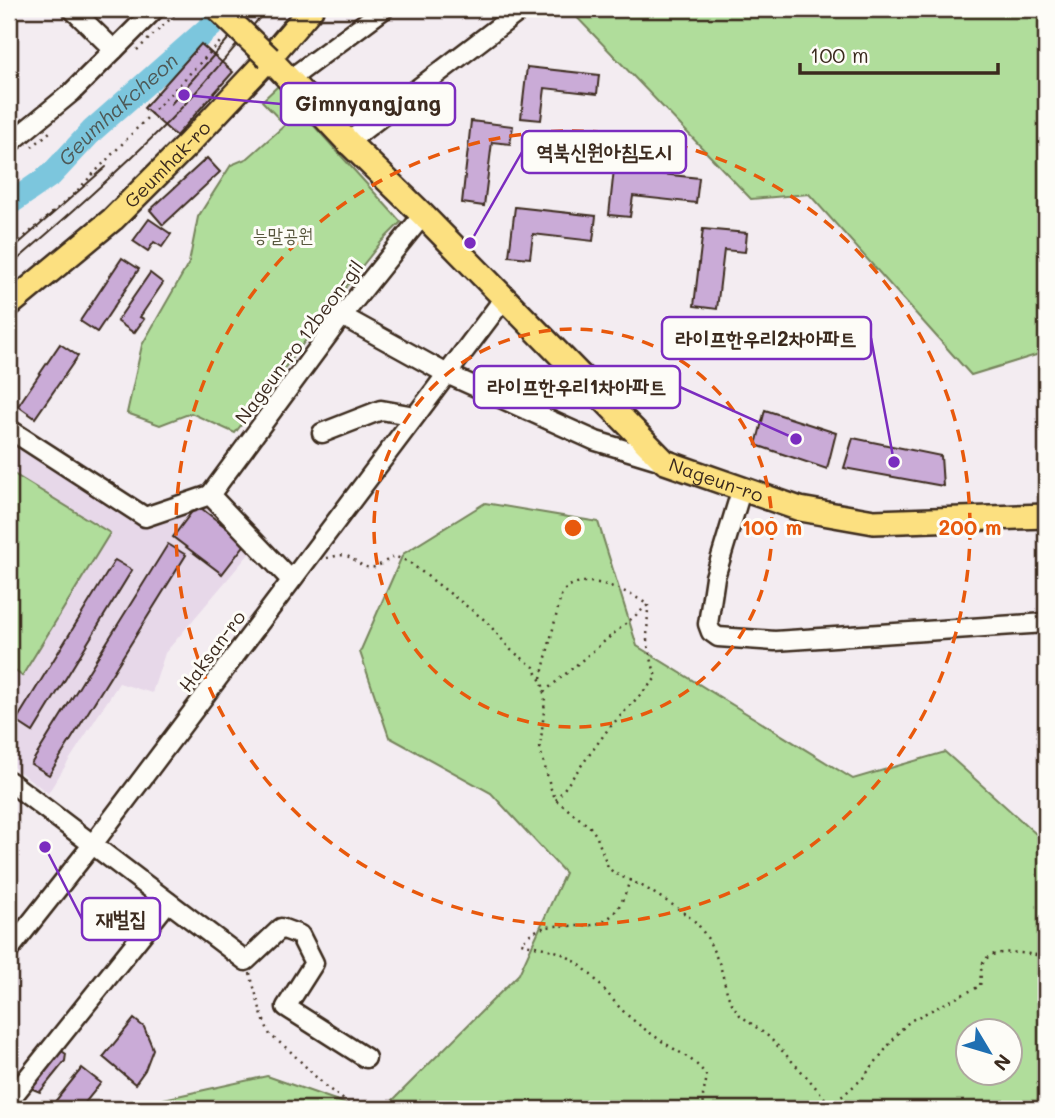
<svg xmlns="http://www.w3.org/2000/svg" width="1055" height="1118" viewBox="0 0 1055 1118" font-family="Mali,'Poor Story',sans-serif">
<rect width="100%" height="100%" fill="#f3ecf1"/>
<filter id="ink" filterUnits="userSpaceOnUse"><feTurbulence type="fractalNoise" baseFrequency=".0143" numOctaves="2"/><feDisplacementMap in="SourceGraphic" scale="14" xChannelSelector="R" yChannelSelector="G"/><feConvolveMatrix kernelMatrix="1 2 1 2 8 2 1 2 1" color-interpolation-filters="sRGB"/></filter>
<g filter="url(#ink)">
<path fill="#e7d8e9" d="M9 438 142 522 209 502 254 548 165 653 152 693 119 683 48 793 9 764Z"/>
<g fill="#b0dd9b" stroke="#76845c" stroke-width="2" fill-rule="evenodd">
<path d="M569 9H1046V352L971 375 809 194 751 199Z"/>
<path d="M278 86 401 222 382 241 359 270 235 433 191 413 160 425 127 413 142 345 189 263 198 217 231 165 248 158 285 125 262 101Z"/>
<path d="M9 471 110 533 22 676 9 666Z"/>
<path d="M485 503 598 522 637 646 853 779 945 752 1046 843V1109H384L519 974 565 873 491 793 389 737 360 652 403 554ZM1010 1030V1072H968V1030Z"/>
<path d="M267 1076 361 1109H151L164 1099Z"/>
</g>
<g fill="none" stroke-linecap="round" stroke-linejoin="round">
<path stroke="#7cc6dd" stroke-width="24" id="s1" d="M9 204 51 175 93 130 211 26 225 9"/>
</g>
<g fill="#caabd7" stroke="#3b2a1e" stroke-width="2">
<path d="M201 44 233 72 176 136 144 108Z"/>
<path d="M527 67 599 75 597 94 545 88 541 120 521 118Z"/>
<path d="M471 121 513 126 510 144 492 142 484 206 462 203Z"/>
<path d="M207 158 220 172 163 225 150 210Z"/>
<path d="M614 169 699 178 696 203 633 196 630 217 609 215Z"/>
<path d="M515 207 596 216 593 241 533 234 530 258 509 256Z"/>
<path d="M149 219 171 234 162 247 154 242 148 251 133 241Z"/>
<path d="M703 229 747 233 745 252 724 250 717 309 694 306Z"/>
<path d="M122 258 139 269 97 332 80 321Z"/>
<path d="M150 273 163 283 140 317 144 319 134 333 117 321Z"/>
<path d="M60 344 78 356 35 418 18 406Z"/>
<path d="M765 410 836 433 827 469 756 445Z"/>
<path d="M853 438 941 456 943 486 844 468Z"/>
<path d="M197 505 246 543 222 574 173 537Z"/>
<path d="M168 544 186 555 49 775 31 764Z"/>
<path d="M115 560 132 570 33 732 16 721Z"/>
<path d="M134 1019 144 1027 153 1049 145 1070 135 1084 103 1057Z"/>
<path d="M59 1049 66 1054 65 1061 40 1092 28 1087Z"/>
<path d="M82 1068 101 1083 80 1109H49Z"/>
</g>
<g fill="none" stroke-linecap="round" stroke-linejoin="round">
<defs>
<g id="minor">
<path d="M72 9 114 50"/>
<path d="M290 79 384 9"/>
<path d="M348 142 522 9"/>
<path d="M9 144 72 92 155 9"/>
<path d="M342 316 447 374 596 441 662 461"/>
<path d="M9 429 145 517 210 495 291 580"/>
<path d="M322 433 381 410 415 416"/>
<path d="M742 488 715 577 708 624 711 632 718 637 775 641 1046 623"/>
<path d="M210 495 342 316 423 215"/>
<path d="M9 781 246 961 281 928 300 935 314 963 286 1007 366 1058"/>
<path d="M9 950 93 844 505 297"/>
<path d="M9 1101 168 902"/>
</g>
<g id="major">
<path id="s2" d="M269 58 348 142 423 215 665 462 800 509 874 522 1046 516"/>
<path id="s3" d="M9 305 113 219 189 143 269 58 311 9"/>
</g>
</defs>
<use href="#minor" stroke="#3b2a1e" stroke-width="23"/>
<use href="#major" stroke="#3b2a1e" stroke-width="28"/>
<g stroke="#3b2a1e" stroke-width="2.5" stroke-dasharray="2 5" stroke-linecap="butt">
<path d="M247 15 253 9"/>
<path d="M137 50 181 9"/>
<path d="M32 147 51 131"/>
<path d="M9 250 72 196 223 39"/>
<path d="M327 558C333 557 343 553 349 557 358 561 363 570 375 567 381 565 388 559 394 556L409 562 486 621 511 650 534 667 543 686 545 701 540 749 551 789 556 800 590 827 596 835 608 867 614 873 644 887 676 907 697 923 708 939 720 965 728 996 734 1007 740 1015 769 1037 806 1076 834 1109"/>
<path d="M541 678 561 596C575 566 629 591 648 605"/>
<path d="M544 692 648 605"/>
<path d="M556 800 609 728 656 678 647 642 648 605"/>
<path d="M630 879C608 962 556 900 521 943 537 947 553 948 568 957 591 970 604 991 622 1010 632 1020 644 1029 656 1037 673 1050 697 1059 707 1077L703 1095 704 1109"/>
<path d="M250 973 262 1016 270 1035 289 1050 325 1086 356 1109"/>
<path d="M831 1106 863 1078 900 1031 910 1021 980 986C981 979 980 970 983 963 990 946 1033 954 1046 957"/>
</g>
<use href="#minor" stroke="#fdfcf7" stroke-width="18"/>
<use href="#major" stroke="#fce080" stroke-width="23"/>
<g stroke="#3b2a1e" stroke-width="2">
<path d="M171 104 250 14"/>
<path d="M9 252 106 167"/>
<path d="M9 267C63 220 117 173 168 122 203 86 235 47 267 9"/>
</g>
<defs>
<path id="major-bridge" d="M218 9 269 58"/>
</defs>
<use href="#major-bridge" stroke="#3b2a1e" stroke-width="28" stroke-linecap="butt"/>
<use href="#major-bridge" stroke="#fce080" stroke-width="23"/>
</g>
</g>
<g fill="none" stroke="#e8590c" stroke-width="3.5" stroke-dasharray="12 9">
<circle cx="573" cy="528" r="199"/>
<circle cx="573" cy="528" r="397"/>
</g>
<g text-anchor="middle" stroke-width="6" stroke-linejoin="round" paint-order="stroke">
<g font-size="19" fill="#3b2a1e" stroke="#fdfcf7">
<text dy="7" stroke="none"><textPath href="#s3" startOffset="212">Geumhak-ro</textPath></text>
<text transform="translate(299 342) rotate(-53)" y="7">Nageun-ro 12beon-gil</text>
<text dy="7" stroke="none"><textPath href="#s2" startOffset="620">Nageun-ro</textPath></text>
<text transform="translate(212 651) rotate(-53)" y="7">Haksan-ro</text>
</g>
<g font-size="19" fill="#58573d" stroke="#fdfcf7">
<text x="283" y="242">능말공원</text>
</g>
<g font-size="21" font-style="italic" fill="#4e5957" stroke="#fdfcf7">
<text dy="7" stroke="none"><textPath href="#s1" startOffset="145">Geumhakcheon</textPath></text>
</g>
</g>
<circle cx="573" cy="528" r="10" fill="#e8590c" stroke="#fdfcf7" stroke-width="3.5"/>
<g font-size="21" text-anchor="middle" font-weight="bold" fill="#e8590c" stroke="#fdfcf7" stroke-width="6" stroke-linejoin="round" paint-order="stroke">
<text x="772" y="535">100 m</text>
<text x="970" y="535">200 m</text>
</g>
<path fill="none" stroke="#7b2cbf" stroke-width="2.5" d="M184 95L281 104M470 243L522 152M894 462L871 338M796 439L680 387M45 847L82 919"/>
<g fill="#7b2cbf" stroke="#fdfcf7" stroke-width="2.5">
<circle cx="184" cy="95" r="7"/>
<circle cx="470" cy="243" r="7"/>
<circle cx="894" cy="462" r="7"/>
<circle cx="796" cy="439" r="7"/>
<circle cx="45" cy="847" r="7"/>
</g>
<g fill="#fdfcf7" stroke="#7b2cbf" stroke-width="2.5">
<rect x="281" y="83" width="174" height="42" rx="7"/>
<rect x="522" y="131" width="164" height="42" rx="7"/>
<rect x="662" y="317" width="209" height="42" rx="7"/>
<rect x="474" y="366" width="206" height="42" rx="7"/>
<rect x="82" y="898" width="78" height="42" rx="7"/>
</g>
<g font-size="21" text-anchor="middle" font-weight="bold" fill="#3b2a1e">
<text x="368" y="111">Gimnyangjang</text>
<text x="604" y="159">역북신원아침도시</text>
<text x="766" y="346">라이프한우리2차아파트</text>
<text x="577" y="394">라이프한우리1차아파트</text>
<text x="121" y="926">재벌집</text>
</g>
<rect width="1055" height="1118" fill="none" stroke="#fdfcf7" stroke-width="35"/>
<rect x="18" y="18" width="1020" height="1083" fill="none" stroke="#3b2a1e" stroke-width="2.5" filter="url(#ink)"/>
<g transform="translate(989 1052) rotate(128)"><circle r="33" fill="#fdfcf7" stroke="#afa8a0" stroke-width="2"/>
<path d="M0-5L12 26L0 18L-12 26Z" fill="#1f6fb2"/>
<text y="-10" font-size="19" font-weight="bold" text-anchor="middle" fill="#3b2a1e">N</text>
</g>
<path d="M800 63v10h198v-10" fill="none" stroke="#3b2a1e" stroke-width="3.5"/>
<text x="810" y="63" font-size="21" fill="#3b2a1e" stroke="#fdfcf7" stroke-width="5" paint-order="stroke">100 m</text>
</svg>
